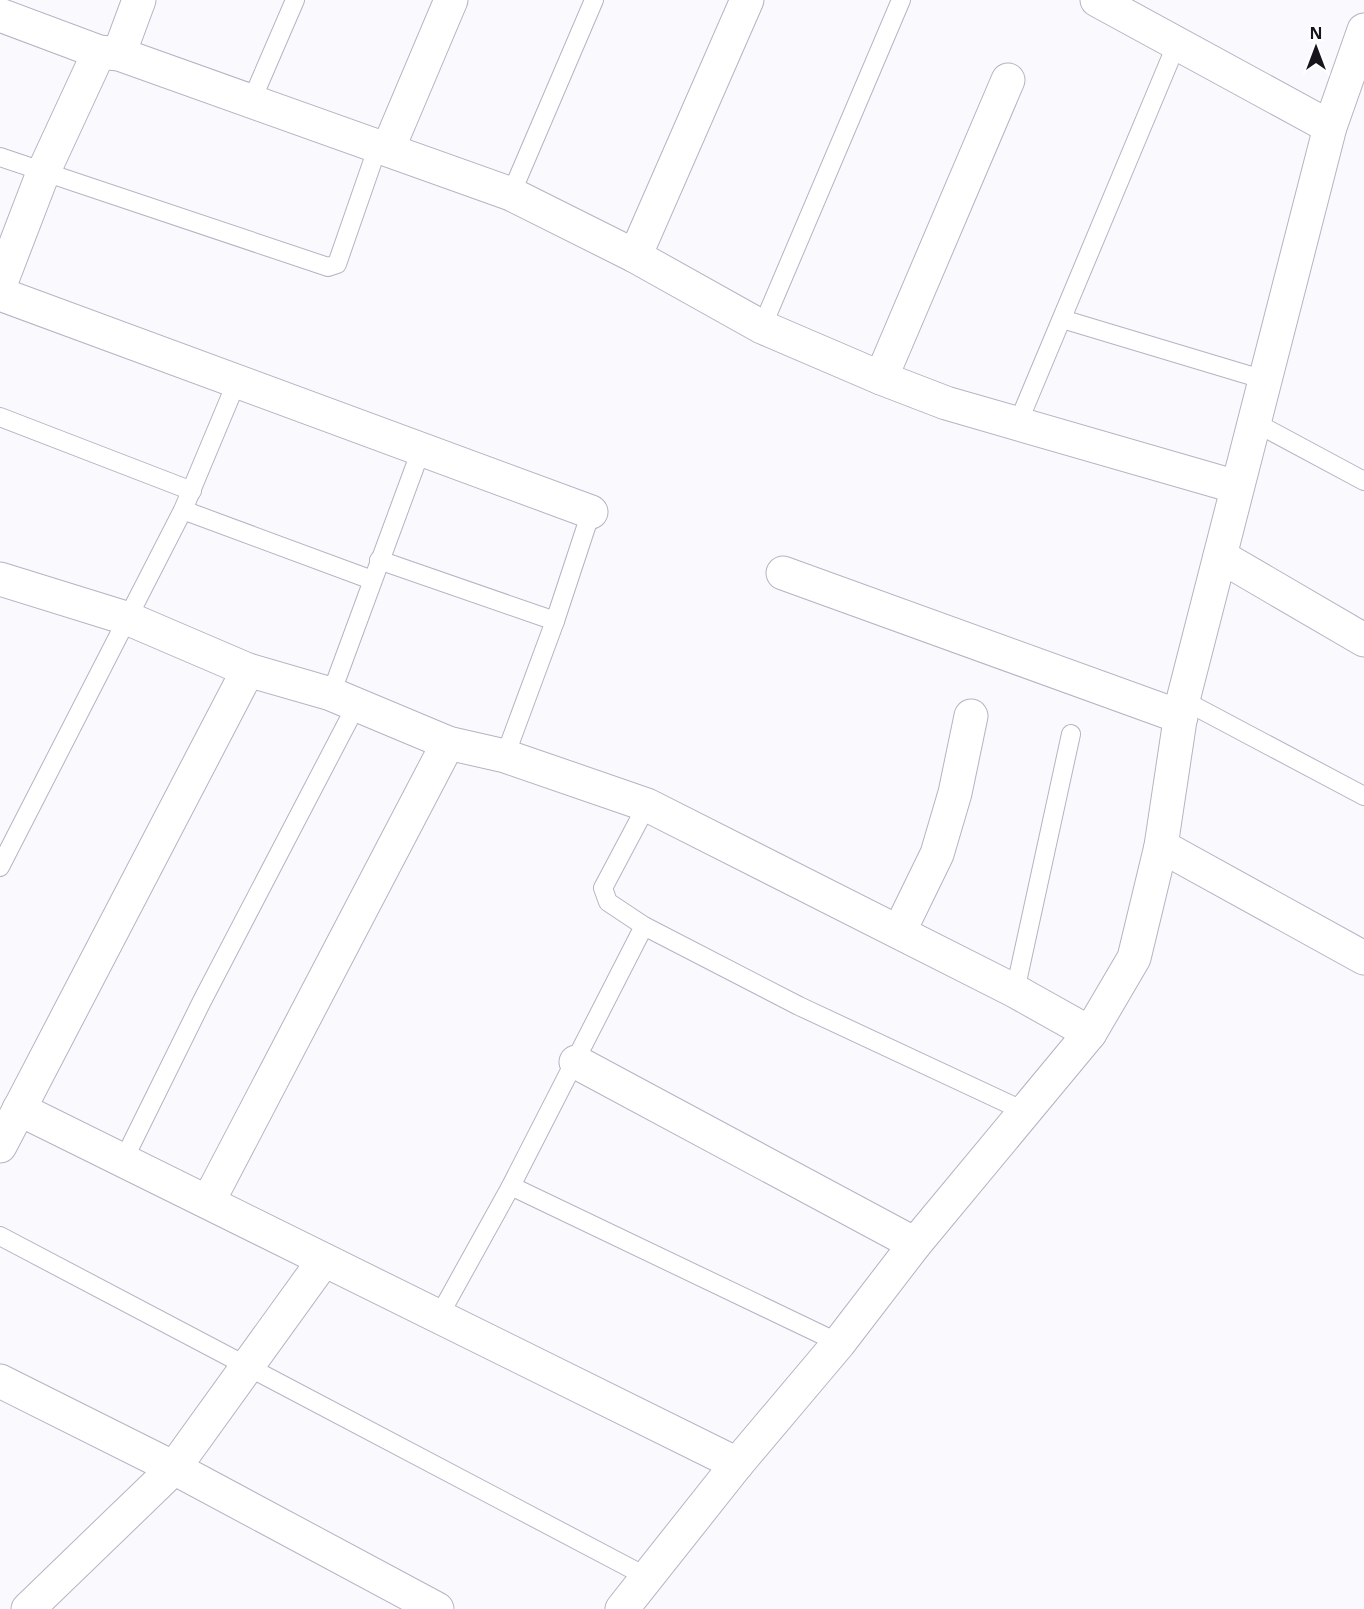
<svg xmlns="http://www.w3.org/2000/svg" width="1364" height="1609" viewBox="0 0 1364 1609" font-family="'Noto Sans',sans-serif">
<rect width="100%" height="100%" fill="#faf9fd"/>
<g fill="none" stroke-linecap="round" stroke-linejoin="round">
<defs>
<g id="service">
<path d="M251 102 295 0"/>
<path d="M0 157 328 267 337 264 378 146"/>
<path d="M511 194 594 0"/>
<path d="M1062 319 1265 380"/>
<path d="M762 327 901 0"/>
<path d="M0 417 192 491"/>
<path d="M1254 422 1364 481"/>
<path d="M1018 423 1177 43"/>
<path d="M183 510 372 580"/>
<path d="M379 560 555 621"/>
<path d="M331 694 421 450"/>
<path d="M1183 700 1364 796"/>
<path d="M505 756 555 621 591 512"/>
<path d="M0 867 183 510 237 381"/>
<path d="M644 926 799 1006 1026 1112"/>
<path d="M1015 991 1071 734"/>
<path d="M123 1161 202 1001 357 704"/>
<path d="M511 1186 839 1343"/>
<path d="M0 1236 647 1577"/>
<path d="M439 1316 511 1186 644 926 608 902 603 888 647 805"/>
</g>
<g id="minor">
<path d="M1097 0 1330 127"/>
<path d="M0 15 99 52 119 54 511 194 635 256 762 327 881 378 946 403 1237 487"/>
<path d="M119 54 139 0"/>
<path d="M388 149 451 0"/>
<path d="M635 256 747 0"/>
<path d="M0 285 43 173 99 52"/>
<path d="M0 294 591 512"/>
<path d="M881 378 1008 80"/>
<path d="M1220 556 1364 640"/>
<path d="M783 573 1181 717"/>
<path d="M0 579 129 619 248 670 331 694 448 743 505 756 647 805 1015 991 1090 1033"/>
<path d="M1161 846 1364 958"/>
<path d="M899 932 937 854 955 793 971 716"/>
<path d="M576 1062 915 1244"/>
<path d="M19 1109 737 1464"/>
<path d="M0 1146 248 670"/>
<path d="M208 1202 448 743"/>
<path d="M0 1381 174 1468 437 1609"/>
<path d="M28 1609 174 1468 324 1260"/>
<path d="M622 1609 737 1464 839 1343 915 1244 1090 1033 1134 958 1161 846 1183 700 1330 127 1364 30"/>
</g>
</defs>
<use href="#service" stroke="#b8b2c3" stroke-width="20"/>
<use href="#minor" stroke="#b8b2c3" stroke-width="35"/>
<use href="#service" stroke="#fff" stroke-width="18"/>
<use href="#minor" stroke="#fff" stroke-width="33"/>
</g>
<g transform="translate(1316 48)" stroke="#ffffff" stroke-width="4.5" paint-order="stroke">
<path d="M0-4.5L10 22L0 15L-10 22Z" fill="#17151b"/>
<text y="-9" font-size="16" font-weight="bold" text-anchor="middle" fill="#17151b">N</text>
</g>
</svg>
